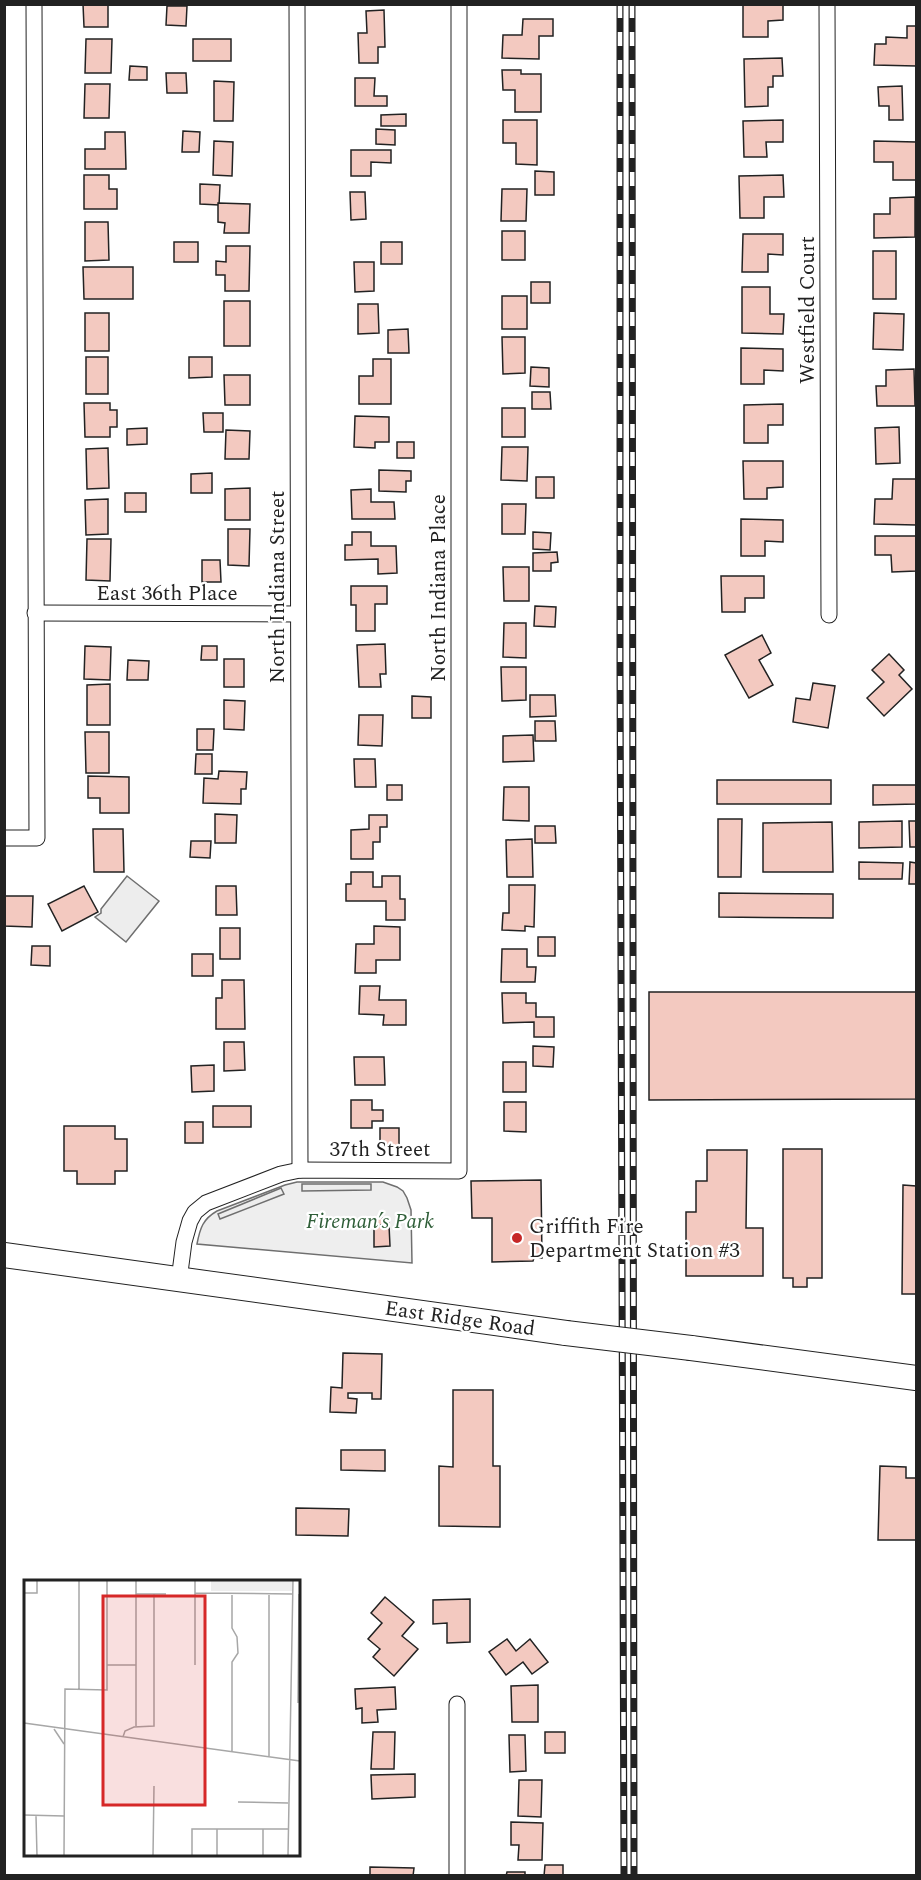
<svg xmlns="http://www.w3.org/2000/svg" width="921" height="1880" viewBox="0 0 921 1880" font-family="Spectral,serif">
<rect width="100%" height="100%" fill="#fff"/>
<path fill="#eee" stroke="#6f6f6f" stroke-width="1.5" d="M297 1182H383L397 1187 403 1191 407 1198 411 1210 412 1263 197 1244C200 1228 203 1219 217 1211L285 1185Z"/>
<g fill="#ededed" stroke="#6f6f6f" stroke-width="1.5">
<path d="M127 876 159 901 126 942 95 917 101 913V909Z"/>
<path d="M302 1184H371V1190L302 1191Z"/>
<path d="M281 1188 284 1194 220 1219 218 1214Z"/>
</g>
<g fill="#f3c9c0" stroke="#222" stroke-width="1.5">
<path d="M83 4H108V27H84Z"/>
<path d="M743 4H783V20L768 21V37H743Z"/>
<path d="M167 6H187L186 26 166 25Z"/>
<path d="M384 10 385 47H378V63H359L358 33H367L366 11Z"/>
<path d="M523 19H553V36H539V59L502 58 503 35H522Z"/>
<path d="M907 26H916V66L874 65 875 44H886V37L907 38Z"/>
<path d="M86 39H112L111 73H85Z"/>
<rect x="193" y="39" width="38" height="22"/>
<path d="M782 58 783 76H773V87H768V106L745 107 744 59Z"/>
<path d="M130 66 147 67V80H129Z"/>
<path d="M502 70H521V74H541V112H515V90H503Z"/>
<path d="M166 73H186L187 93H167Z"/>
<path d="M355 78H375L374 96H387V106H355Z"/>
<path d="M214 81 234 82 233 121H214Z"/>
<path d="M85 84H110L109 118H84Z"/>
<path d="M902 86 903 120H889V106H879L878 87Z"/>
<path d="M406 114V126H381V115Z"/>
<path d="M503 120H537V165L516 164V143H503Z"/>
<path d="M783 120V142H766L767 157H744L743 121Z"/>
<path d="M376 129 395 130V145L376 144Z"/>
<path d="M183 131 200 132 199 152H182Z"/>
<path d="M105 132H125L126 169H85V149H105Z"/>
<path d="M214 141 233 142 232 176 213 175Z"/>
<path d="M874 141 916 142V180H893V162H874Z"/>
<path d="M351 150H391V163L371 162V176H351Z"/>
<path d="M535 171 554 172V195H535Z"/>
<path d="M84 175H109V189H117V209H84Z"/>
<path d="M783 175 784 197H764V218H740L739 176Z"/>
<path d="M200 184 220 185 219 205 200 204Z"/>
<path d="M502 189H527L526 221H501Z"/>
<path d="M350 192H365L366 219 351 220Z"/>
<path d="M915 197V237L874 238V214H890V198Z"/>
<path d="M218 203 250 204 249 233H224L225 223 218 222Z"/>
<path d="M85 222H108L109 260 85 261Z"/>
<rect x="502" y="231" width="23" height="29"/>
<path d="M743 234H783V255L768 254V272H742Z"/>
<rect x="174" y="242" width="24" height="20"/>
<rect x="381" y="242" width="21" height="22"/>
<path d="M226 246H250L249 291H225V275H216V261L226 262Z"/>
<rect x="873" y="251" width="23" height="48"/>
<path d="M354 262H374V291L355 292Z"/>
<path d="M83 267H133V299H84Z"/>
<rect x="531" y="282" width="19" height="21"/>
<path d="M742 287H770V314H784L783 334 742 333Z"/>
<rect x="502" y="296" width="25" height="33"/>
<rect x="224" y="301" width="26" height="45"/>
<path d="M358 304H378L379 333 358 334Z"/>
<rect x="85" y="313" width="24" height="38"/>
<path d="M874 313 904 314 903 350 873 349Z"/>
<path d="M408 329 409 353H388V330Z"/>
<path d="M502 337H525V373L503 374Z"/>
<path d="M741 348 783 349V371L764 370V384H741Z"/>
<rect x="86" y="357" width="22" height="37"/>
<path d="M189 357H212V377L189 378Z"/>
<path d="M373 359H391V404H359V376H373Z"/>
<path d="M531 367 549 368V387L530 386Z"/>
<path d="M914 369 915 406H877L876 386H886V370Z"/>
<path d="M224 375H250V405H225Z"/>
<path d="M532 392H550L551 409H532Z"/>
<path d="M84 403H110V410H117V427H110V437H85Z"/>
<path d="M783 404V425H768V443H744V405Z"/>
<rect x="502" y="408" width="23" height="29"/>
<path d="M203 413H223V432H204Z"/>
<path d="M355 416 389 417V442H375V448L354 447Z"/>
<path d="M899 427 900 463 876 464 875 428Z"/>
<path d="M147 428V444L127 445V429Z"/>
<path d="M226 430 250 431 249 459H225Z"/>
<rect x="397" y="442" width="17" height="16"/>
<path d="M502 447H528L527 481 501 480Z"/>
<path d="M108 448 109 488 87 489 86 449Z"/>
<path d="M743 461H783V487L767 488V499H744Z"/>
<path d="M379 470 411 471V481H406V492L379 491Z"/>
<path d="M212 473V493H191V474Z"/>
<rect x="536" y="477" width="18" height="21"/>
<path d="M893 479H916V525L874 524 875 499H892Z"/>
<path d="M250 488V520H225V489Z"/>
<path d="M371 489V502H394L395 519H352L351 490Z"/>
<rect x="125" y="493" width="21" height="19"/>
<path d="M108 499V534L86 535 85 500Z"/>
<path d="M502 504H526L525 534H502Z"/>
<path d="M741 519 783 520V542L765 541V556H741Z"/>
<path d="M228 529H250L249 566 228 565Z"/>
<path d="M352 532H371V546H396L397 573 378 574V559L345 560V545H352Z"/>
<path d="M533 532 551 533 550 550 533 549Z"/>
<path d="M875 536H916V571L892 572 891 555H875Z"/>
<path d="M87 539H111L110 581 86 580Z"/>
<path d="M557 552 558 562 551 563V571H533V553Z"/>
<path d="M202 560H220L221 582H202Z"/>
<path d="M503 567H529V601H504Z"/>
<path d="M721 576H764V598H745V612H722Z"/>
<path d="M351 586H387V604H375V631H356V605H351Z"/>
<path d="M535 606 556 607 555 627 534 626Z"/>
<path d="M504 623H526V658L503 657Z"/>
<path d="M762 635 771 653 759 660 773 685 749 698 725 655Z"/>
<path d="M385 644 386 674H380L381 687H359L357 645Z"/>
<path d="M85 646 111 647 110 680 84 679Z"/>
<path d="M202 646H217V660H201Z"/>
<path d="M889 654 904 670 899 675 912 689 884 716 867 698 884 682 872 670Z"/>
<rect x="224" y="659" width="20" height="28"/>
<path d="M128 660 149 661 148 680H127Z"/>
<path d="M501 667H526V700L502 701Z"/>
<path d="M813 683 835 686 828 728 793 722 796 698 810 700Z"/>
<path d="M110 684V725H87V685Z"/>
<path d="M530 695H555L556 716 530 717Z"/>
<path d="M412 696 431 697V718H412Z"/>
<path d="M224 700 245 701 244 730 224 729Z"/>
<path d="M359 715H383L382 746 358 745Z"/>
<path d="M535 721H555L556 741H535Z"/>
<path d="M197 729H214L213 750H197Z"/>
<path d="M85 732H109V773H86Z"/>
<path d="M533 735 534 761 503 762V736Z"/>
<path d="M196 754H212V774H195Z"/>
<path d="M354 759H375L376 787H355Z"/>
<path d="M219 771 247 772 246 789H241V804L203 803 204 778 218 779Z"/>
<path d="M88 776 129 777V813H100V798H88Z"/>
<rect x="717" y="780" width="114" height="24"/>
<rect x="387" y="785" width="15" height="15"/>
<path d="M873 785H916V804L873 805Z"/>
<path d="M504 787H529V821L503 820Z"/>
<path d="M215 814 237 815 236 843H215Z"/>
<path d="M369 815H387V827H380V842H373V859H351V830L369 829Z"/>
<path d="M718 819H742L741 877H718Z"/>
<path d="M902 821V847L859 848V822Z"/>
<path d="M909 821H916V847H910Z"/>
<path d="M832 822 833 872H763V823Z"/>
<path d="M535 826H555L556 843H535Z"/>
<path d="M93 829H123L124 872H94Z"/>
<path d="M532 839 533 877H507L506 840Z"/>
<path d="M191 841H211L210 858 190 857Z"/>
<path d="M859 862 903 863 902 879H859Z"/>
<path d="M910 862 916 863V884H909Z"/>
<path d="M351 872H373V887H382V876H400V899H405V920H386V901H346V884H351Z"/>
<path d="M509 885H535L534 927 525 926V931L502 930 503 913H509Z"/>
<path d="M84 886 98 912 62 931 48 904Z"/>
<path d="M216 886H236L237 915H216Z"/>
<path d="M719 893 833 894V918L719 917Z"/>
<path d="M4 896H33L32 927 4 926Z"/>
<path d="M374 926 400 927V960H376V973H355L356 944H374Z"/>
<rect x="220" y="928" width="20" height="31"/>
<rect x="538" y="937" width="17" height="19"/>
<path d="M32 946H50V966L31 965Z"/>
<path d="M502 949H527V967H536L535 982H501Z"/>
<rect x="192" y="954" width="21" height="22"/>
<path d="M222 980H244L245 1029H216V998H222Z"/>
<path d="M360 986H380L379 1000H406V1025H383L384 1015 359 1014Z"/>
<path d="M649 992H916V1099L649 1100Z"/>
<path d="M502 993H526V1003H536V1017H554V1037H534V1022L503 1023Z"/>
<path d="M224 1042H244L245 1070 224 1071Z"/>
<path d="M533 1046 554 1047 553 1067 533 1066Z"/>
<path d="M354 1057H384L385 1085H355Z"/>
<rect x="503" y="1062" width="23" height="30"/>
<path d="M214 1065V1091L192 1092 191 1066Z"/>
<path d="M351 1100H372V1110H383V1121H372V1128H351Z"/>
<path d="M504 1102H526V1132L504 1131Z"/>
<rect x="213" y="1106" width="38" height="21"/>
<rect x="185" y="1122" width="18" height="21"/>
<path d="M64 1126H115V1139H127V1171H115V1184H77V1171H64Z"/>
<rect x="380" y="1128" width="19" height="19"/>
<path d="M783 1149H822V1278H807V1287H793V1278H783Z"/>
<path d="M707 1150H747L746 1228H763V1276H686V1212H696V1181H707Z"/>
<path d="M541 1180 542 1258H534L533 1261 492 1262V1218H472L471 1181Z"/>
<path d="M903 1185 916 1186V1294H902Z"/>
<rect x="374" y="1218" width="15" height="7"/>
<path d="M374 1225H389L390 1246 374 1247Z"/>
<path d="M343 1353 382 1354 381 1399H372V1393H348V1398L357 1399 356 1413 330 1412 331 1387 342 1388Z"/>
<path d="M453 1390H493V1466H500V1527L439 1526V1466L453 1467Z"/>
<path d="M341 1450H385V1471L341 1470Z"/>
<path d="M880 1466 906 1467V1478H916V1540H878Z"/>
<path d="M296 1508 349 1509 348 1536 296 1535Z"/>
<path d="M385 1597 414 1622 402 1636 418 1649 394 1676 373 1657 380 1649 368 1639 382 1623 371 1613Z"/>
<path d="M470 1599V1642L447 1643V1623L433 1624V1600Z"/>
<path d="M507 1639 516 1651 530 1639 548 1662 532 1674 523 1662 506 1675 489 1652Z"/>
<path d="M538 1685V1722H512L511 1686Z"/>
<path d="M395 1687 396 1709 377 1710 378 1722 362 1723V1708L356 1709 355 1689Z"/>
<path d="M373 1732H395L394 1769H371Z"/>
<rect x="545" y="1732" width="20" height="21"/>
<path d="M509 1735H525L526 1771 510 1772Z"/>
<path d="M415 1774V1797L372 1799 371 1775Z"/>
<path d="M519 1780H542L541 1817 518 1816Z"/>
<path d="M511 1822 543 1823 542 1860H518L519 1845H511Z"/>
<path d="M545 1865H563V1876H544Z"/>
<path d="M370 1867 414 1868 413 1876H370Z"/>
<path d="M507 1872H525V1876H506Z"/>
</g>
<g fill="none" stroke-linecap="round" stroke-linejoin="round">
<defs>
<g id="minor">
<path d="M297 4 300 1170"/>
<path d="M827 4 829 615"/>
<path d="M35 613 298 614"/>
<path d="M4 838H37L34 4"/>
<path d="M179 1280 184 1242 190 1221 195 1212 206 1203 281 1174 300 1170 459 1171V4"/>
<path d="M457 1876V1704"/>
</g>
<g id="primary">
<path d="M4 1255 566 1333"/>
<path d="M691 1348 916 1378"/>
</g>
</defs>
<use href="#minor" stroke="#222" stroke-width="17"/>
<use href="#primary" stroke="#222" stroke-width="26"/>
<use href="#minor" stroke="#fff" stroke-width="15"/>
<use href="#primary" stroke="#fff" stroke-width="24"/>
<defs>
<g id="rail">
<path d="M620 4V668L624 1876"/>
<path d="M632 4 634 1876"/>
</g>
</defs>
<use href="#rail" stroke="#222" stroke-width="7"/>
<use href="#rail" stroke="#fff" stroke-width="4.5" stroke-dasharray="14" stroke-linecap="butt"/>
<defs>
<path id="primary-bridge" d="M566 1333 691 1348"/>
</defs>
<use href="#primary-bridge" stroke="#222" stroke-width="26" stroke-linecap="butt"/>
<use href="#primary-bridge" stroke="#fff" stroke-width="24"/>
</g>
<circle fill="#c62828" stroke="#fff" stroke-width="2" cx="517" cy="1238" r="6"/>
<g text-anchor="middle" stroke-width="4.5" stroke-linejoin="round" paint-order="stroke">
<g font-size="21" fill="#222" stroke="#fff">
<text transform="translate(807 310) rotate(-90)" y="7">Westfield Court</text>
<text transform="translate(277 587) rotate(-90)" y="7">North Indiana Street</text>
<text transform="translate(438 588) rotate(-90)" y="7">North Indiana Place</text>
<text x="167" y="600">East 36th Place</text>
<text x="380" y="1156">37th Street</text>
<text transform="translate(460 1318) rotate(8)" y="7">East Ridge Road</text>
</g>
<g font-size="21" font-style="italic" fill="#2f5e38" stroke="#fff">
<text x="370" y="1228">Fireman’s Park</text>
</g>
<g font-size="21" fill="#222" stroke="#fff" text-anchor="start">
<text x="529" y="1233">Griffith Fire<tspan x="529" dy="24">Department Station #3</tspan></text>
</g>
</g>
<g transform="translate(24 1580)">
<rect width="276" height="276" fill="#fff"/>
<path d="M187 0H269V11H187Z" fill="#eee"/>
<path fill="none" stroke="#a7a7a7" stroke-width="1.5" d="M55 0V109M112 0V146M171 0V85M0 13H13V0M171 13 269 14M112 14H142M208 15V48L213 57 214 73 208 82V171M245 15V176M83 85H112M274 123 275 14M0 143 276 181M30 149 40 164M99 157 101 151 110 147 130 146V14M214 222 264 223M0 235 40 236M12 236 13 276M193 249V276M40 276 41 109 83 110V0M129 276 130 206M168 276V249H264M239 276V249M264 276 269 0"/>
<path fill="#d62828" fill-opacity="0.15" stroke="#d62828" stroke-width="3" d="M79 16H181V225H79Z"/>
<rect width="276" height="276" fill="none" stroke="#222" stroke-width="3"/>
</g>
<rect width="921" height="1880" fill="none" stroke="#222222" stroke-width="12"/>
</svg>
